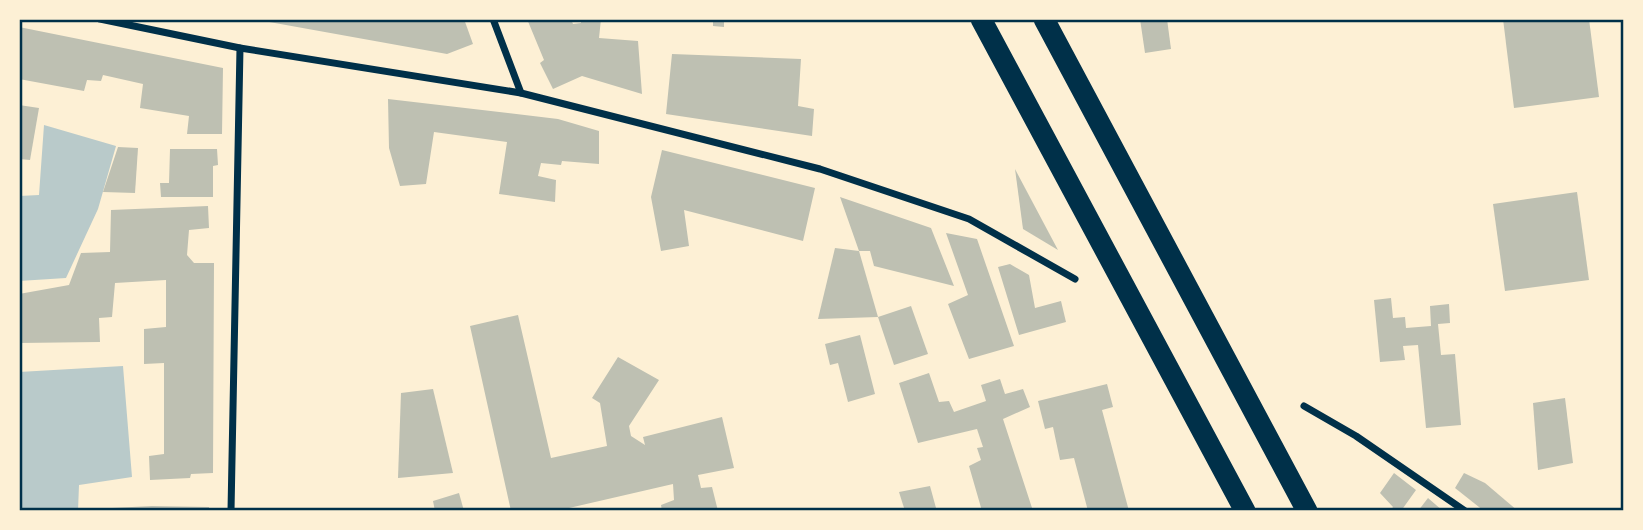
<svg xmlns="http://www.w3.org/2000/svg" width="1643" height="530" viewBox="0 0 1643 530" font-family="Quicksand,sans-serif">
<rect width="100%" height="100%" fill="#fdf0d5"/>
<g fill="#b9caca">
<path d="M44 125 116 146 98 209 66 278 19 281V196L39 195Z"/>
<path d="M123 366 132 477 79 485 78 511H19V372Z"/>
</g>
<g fill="#bec0b2">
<path d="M252 19H464L473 44 447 54Z"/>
<path d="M527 19H571L573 24 581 23V19H601L599 38 638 41 642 94 582 76 553 89 540 63 544 60Z"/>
<path d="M713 19H724V27L713 26Z"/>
<path d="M1140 19H1167L1171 49 1145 53Z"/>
<path d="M1503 19H1589L1599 97 1514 108Z"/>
<path d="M19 27 223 68 222 134H187L189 116 140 108 143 84 103 75 101 81 87 80 84 91 19 79Z"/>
<path d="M672 54 801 59 798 106 814 109 812 136 666 114Z"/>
<path d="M388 99 558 119 599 131V164L562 161 561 165 541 163 538 176 556 180 555 202 499 194 507 142 434 132 426 184 400 186 389 148Z"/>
<path d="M19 105 39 108 30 160 19 159Z"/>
<path d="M118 147 138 148 135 193 103 192Z"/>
<path d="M170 149H217L218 165 213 166V197H161L160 183H169Z"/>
<path d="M662 150 815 188 803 241 684 210 689 246 661 251 651 197Z"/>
<path d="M1015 169 1058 250 1023 229Z"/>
<path d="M1577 192 1589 280 1505 291 1493 204Z"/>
<path d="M840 197 931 228 954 286 874 266 870 251H859Z"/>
<path d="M208 206 209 228 189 230 187 255 194 263H214L213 473 191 474 190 478 150 480 149 456 164 454V363L144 364V329L166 327V280L115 283 112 317 99 318 100 342 19 343V294L69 285 81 253 110 252 111 210Z"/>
<path d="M946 233 977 239 1014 346 969 359 948 304 968 295Z"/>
<path d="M835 248 859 251 878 317 818 319Z"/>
<path d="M1010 264 1029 275 1035 308 1061 301 1066 322 1019 335 998 267Z"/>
<path d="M1391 298 1393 318 1405 317 1406 328 1431 326 1430 306 1449 304 1450 323 1438 324 1441 355 1455 354 1461 425 1426 428 1418 345 1403 346 1405 360 1380 362 1374 300Z"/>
<path d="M911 306 928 354 894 365 878 317Z"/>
<path d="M518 315 551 458 607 446 600 403 592 398 618 357 659 380 629 426 631 436 645 445 643 437 722 417 734 468 698 475 701 488 712 487 718 511H662L661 505 674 500 673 484 556 511H511L470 326Z"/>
<path d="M860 335 875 394 848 402 838 363 830 365 825 344Z"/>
<path d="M929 373 939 402 949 401 954 412 986 401 981 385 1000 379 1005 394 1023 389 1030 407 1003 419 1033 511H982L969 466 981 460 977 448 983 447 977 429 918 443 899 383Z"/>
<path d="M1107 384 1113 407 1102 410 1129 511H1088L1074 458 1060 460 1053 427 1045 429 1038 401Z"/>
<path d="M433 389 453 473 398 478 401 393Z"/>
<path d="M1565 398 1573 463 1538 470 1533 403Z"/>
<path d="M1394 473 1416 490 1401 511H1390L1393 507 1380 493Z"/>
<path d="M1464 473 1485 483 1518 511H1484L1455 488Z"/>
<path d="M930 486 936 508 905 511 899 492Z"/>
<path d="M459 493 464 511H435L433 501Z"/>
<path d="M1428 498 1443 511H1418Z"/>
<path d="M152 506 209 507V511H112V508Z"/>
</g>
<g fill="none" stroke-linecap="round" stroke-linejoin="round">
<g stroke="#003049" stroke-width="7">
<path d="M100 19 240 48 521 93 820 169 969 219 1075 279"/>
<path d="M493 19 521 93"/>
<path d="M1304 406 1356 436 1465 511"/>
<path d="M231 511 240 48"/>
</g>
<g stroke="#003049" stroke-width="21">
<path d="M981 19 1245 511"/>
<path d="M1044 19 1307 511"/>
</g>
</g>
<rect width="1643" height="530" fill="none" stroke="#fdf0d5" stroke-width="42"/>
<rect x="21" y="21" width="1601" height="488" fill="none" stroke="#003049" stroke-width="2.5"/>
</svg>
